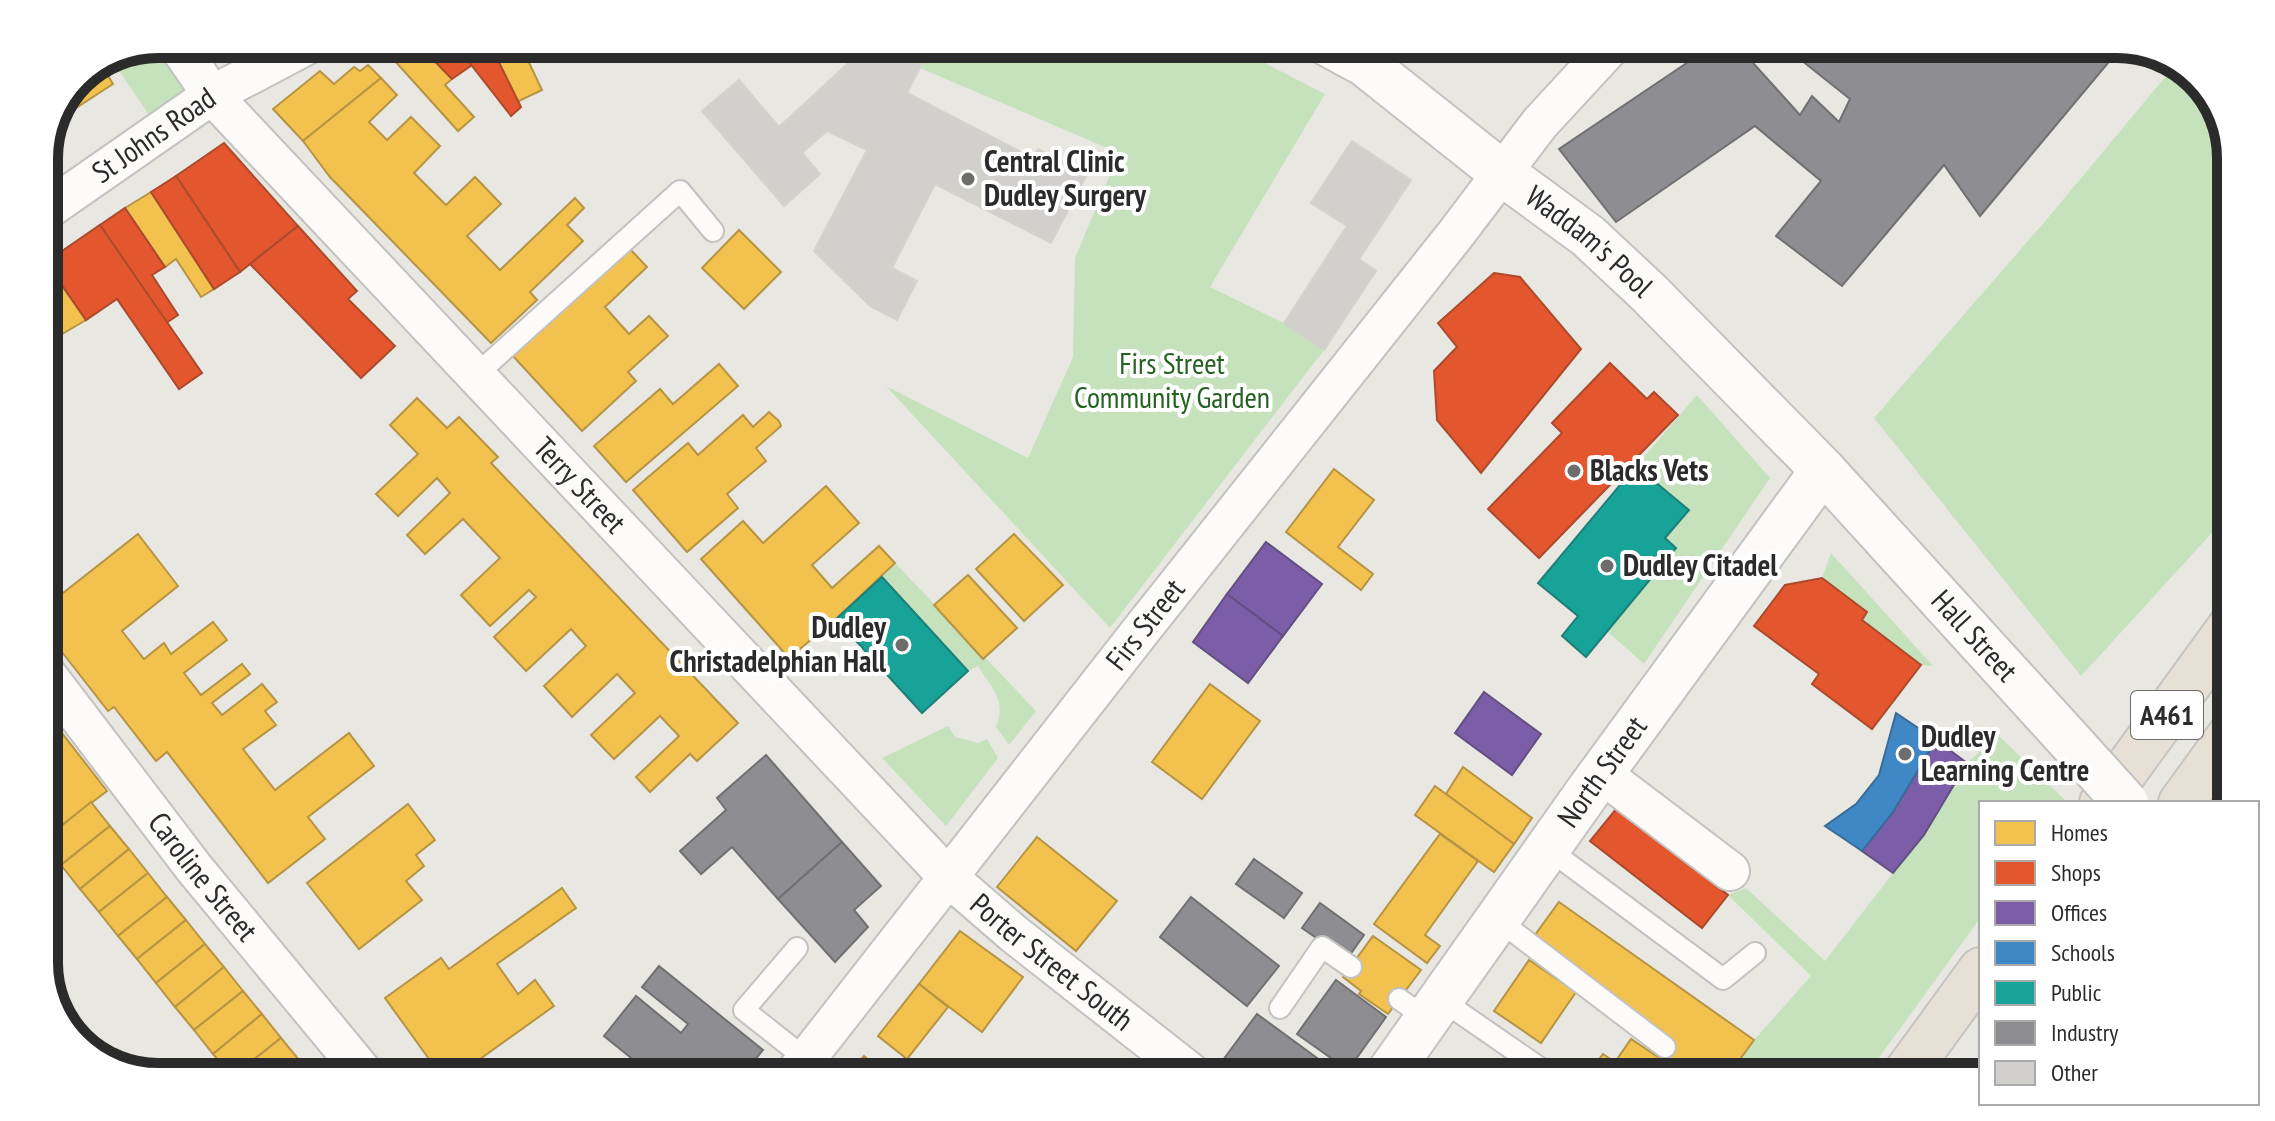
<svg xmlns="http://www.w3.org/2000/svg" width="2275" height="1121" viewBox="0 0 2275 1121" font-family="'PT Sans Narrow',sans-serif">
<rect width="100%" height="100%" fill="#e8e7e1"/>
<g fill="#c6e2bd">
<path d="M932 44H1228L1325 94 1210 287 1284 323 1324 350 1110 628 886 386 1028 458 1073 357 1075 258 1119 153 920 68Z"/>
<path d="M157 45 186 87 149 115 114 63Z"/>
<path d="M2176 64 2211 95 2231 151V512L2081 676 1874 418 2047 219Z"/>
<path d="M1697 395 1770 478 1644 664 1607 631 1676 548 1665 538 1689 509 1636 466Z"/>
<path d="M1831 553 1933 666 1921 665 1862 620 1867 612 1822 578Z"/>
<path d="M895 563 1036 711 1009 745 996 727C1007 701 992 688 978 666L968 671 882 577Z"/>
<path d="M948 726 955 737 978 743 987 739 998 758 946 826 882 758Z"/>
<path d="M1998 735 2066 801 2064 803H1981V917L1865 1077H1727L1754 1040 1811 976 1728 895 1746 888 1825 961 1893 873 1967 763Z"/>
</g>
<g fill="#f2c14e" stroke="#b69444" stroke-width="2">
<path d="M391 44H418L452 79 445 85 474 117 458 131 385 50Z"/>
<path d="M490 44H542L524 52 542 90 517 102Z"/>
<path d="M551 44H596L560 58Z"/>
<path d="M368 65 381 78 303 141 273 109 320 71 334 84 354 67 360 71Z"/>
<path d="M103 67 113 84 59 119 78 77Z"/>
<path d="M381 78 397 95 369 122 387 140 411 117 440 146 414 173 446 205 475 177 501 204 467 236 500 270 575 198 584 208 567 225 583 241 530 292 537 300 491 343 330 177 303 141Z"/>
<path d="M151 192 214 289 201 297 176 259 165 267 125 208Z"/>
<path d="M739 230 781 272 744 309 702 268Z"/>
<path d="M630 249 647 267 605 307 629 334 649 316 668 336 628 372 636 381 582 431 513 356Z"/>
<path d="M48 266 86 320 52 340 44 329V268Z"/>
<path d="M45 360 60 382 44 392V360Z"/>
<path d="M719 364 738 386 626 482 594 446 660 389 673 404Z"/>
<path d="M417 398 447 428 459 417 498 457 491 463 738 723 697 761 690 754 650 792 636 777 679 736 660 716 614 759 591 735 635 693 617 674 572 717 544 686 586 646 571 629 526 671 494 637 536 597 529 590 490 626 461 595 500 558 463 519 425 554 407 535 450 493 437 478 398 516 376 494 418 454 390 425Z"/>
<path d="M769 412 779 421 781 426 756 448 766 461 727 494 738 508 687 552 633 490 688 443 698 455 743 415 753 427Z"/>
<path d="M1334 469 1374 500 1338 547 1373 574 1361 590 1286 532Z"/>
<path d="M826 486 859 523 812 565 832 588 879 546 895 563 836 619 789 658 701 559 743 521 763 543Z"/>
<path d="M138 534 178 586 122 631 144 659 164 643 171 654 213 622 227 640 184 673 201 695 242 664 250 674 212 703 222 715 262 684 277 702 265 711 276 725 243 749 275 790 349 733 374 766 308 817 325 839 268 883 167 752 156 761 114 707 108 711 44 629V608Z"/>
<path d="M1014 534 1063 585 1024 621 976 569Z"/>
<path d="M968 575 1017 628 983 659 934 605Z"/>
<path d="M1210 684 1260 721 1202 799 1152 762Z"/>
<path d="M44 710 107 791 62 825 48 798 44 801Z"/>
<path d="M1463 767 1532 818 1514 844 1446 794Z"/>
<path d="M1435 786 1514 844 1494 872 1415 815Z"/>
<path d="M91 802 110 826 61 865 44 844V840Z"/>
<path d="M408 804 435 840 416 855 424 866 406 881 422 900 359 949 307 883Z"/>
<path d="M110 826 129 849 80 889 61 865Z"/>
<path d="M1440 834 1478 861 1425 935 1440 946 1427 963 1374 924Z"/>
<path d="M1037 837 1117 901 1076 951 997 887Z"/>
<path d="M129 849 148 873 99 912 80 889Z"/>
<path d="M148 873 167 897 118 936 99 912Z"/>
<path d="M562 888 576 908 497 964 518 994 535 980 554 1006 455 1077H442L385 998 441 958 449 969Z"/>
<path d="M167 897 186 920 137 959 118 936Z"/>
<path d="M1559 902 1754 1040 1727 1077H1586L1603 1054 1615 1062 1631 1039 1658 1057 1672 1039 1532 939Z"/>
<path d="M186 920 205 944 156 983 137 959Z"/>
<path d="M960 931 1023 977 982 1032 919 984Z"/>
<path d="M1373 936 1421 970 1388 1014 1359 994 1361 991 1343 977Z"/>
<path d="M205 944 224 967 175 1007 156 983Z"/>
<path d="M1529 960 1576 992 1541 1043 1494 1011Z"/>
<path d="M224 967 243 991 194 1030 175 1007Z"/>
<path d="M919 984 948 1007 907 1059 878 1036Z"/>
<path d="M243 991 262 1014 213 1054 194 1030Z"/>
<path d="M262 1014 281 1038 232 1077 213 1054Z"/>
<path d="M281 1038 300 1061 281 1077H232Z"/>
<path d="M864 1056 889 1077H847Z"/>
<path d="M300 1061 313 1077H281Z"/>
</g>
<g fill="#e4572e" stroke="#ac4a2d" stroke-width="2">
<path d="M418 44H455L472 65 452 79Z"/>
<path d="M455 44H490L521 107 511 116Z"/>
<path d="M224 143 298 226 240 272 176 176Z"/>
<path d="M176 176 240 272 214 289 151 192Z"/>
<path d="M125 208 165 267 152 275 178 315 166 323 100 225Z"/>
<path d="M100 225 202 373 179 389 117 299 86 320 46 262Z"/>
<path d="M298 226 357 291 348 299 395 346 361 378 250 264Z"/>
<path d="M1494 273 1520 277 1581 349 1481 473 1437 420 1434 371 1457 347 1438 323Z"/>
<path d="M1610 363 1647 399 1654 392 1678 415 1539 558 1488 509 1562 433 1552 423Z"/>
<path d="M1822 578 1867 612 1862 620 1921 665 1872 729 1812 684 1819 674 1754 626 1785 585Z"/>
<path d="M1617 808 1728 895 1702 928 1590 841Z"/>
</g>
<g fill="#7b5ea7" stroke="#634f82" stroke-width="2">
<path d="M1266 542 1322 584 1283 636 1227 594Z"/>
<path d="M1227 594 1283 636 1248 683 1193 642Z"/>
<path d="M1484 692 1541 734 1512 775 1455 733Z"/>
<path d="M1936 740 1967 763 1924 835 1893 873 1862 851 1893 812Z"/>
</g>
<path fill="#3f88c5" stroke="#396c97" stroke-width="2" d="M1896 713 1936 740 1893 812 1862 851 1825 826 1856 804 1879 775Z"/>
<g fill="#17a398" stroke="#1d7f77" stroke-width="2">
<path d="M1636 466 1689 510 1665 538 1676 548 1586 657 1562 636 1578 616 1538 583Z"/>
<path d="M882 577 968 671 922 713 836 619Z"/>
</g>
<g fill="#8d8d92" stroke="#707073" stroke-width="2">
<path d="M1715 44H1736L1800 115 1812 96 1839 122 1850 99 1781 44 2123 45 1980 216 1944 165 1842 286 1776 236 1821 181 1755 126 1616 222 1559 149Z"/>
<path d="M766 755 842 842 778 899 732 847 701 874 680 851 726 810 717 798Z"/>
<path d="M842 842 881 886 854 910 868 927 835 962 778 899Z"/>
<path d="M1254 859 1302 893 1284 918 1236 884Z"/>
<path d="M1191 897 1279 966 1247 1006 1160 937Z"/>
<path d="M1320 903 1364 935 1347 959 1302 928Z"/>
<path d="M659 966 763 1050 741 1077H649L651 1074 604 1036 636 996 681 1033 688 1024 642 987Z"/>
<path d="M1336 980 1386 1017 1348 1070 1297 1034Z"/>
<path d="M1257 1014 1332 1069 1327 1077H1246L1223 1060Z"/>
</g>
<g fill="#d1d0cc" stroke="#d3d2cd" stroke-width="2">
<path d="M863 44H932L907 93 1033 158 1038 149 1087 174 1051 243 935 184 892 268 917 281 897 320 870 306 814 251 867 150 827 131 802 153 820 174 784 206 702 111 739 80 779 127 857 55Z"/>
<path d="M1352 141 1411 180 1359 259 1376 271 1324 350 1284 323 1347 226 1311 203Z"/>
</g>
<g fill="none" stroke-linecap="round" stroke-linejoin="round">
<defs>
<g id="lane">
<path d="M476 375 680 191 713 231"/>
<path d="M1547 848 1723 979 1755 953"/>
<path d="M1497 919 1665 1047"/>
<path d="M797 948 744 1010 806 1059"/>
<path d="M1399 999 1427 1019"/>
<path d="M1440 999 1553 1077"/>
<path d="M1280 1008 1322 947 1351 967"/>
</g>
<g id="street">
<path id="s1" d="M177 44 212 95 947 876 1014 934 1196 1077"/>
<path id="s2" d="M44 212 212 95 309 44"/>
<path id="s3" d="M44 671 194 868 367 1077"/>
<path d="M1602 774 1730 871"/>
<path id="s4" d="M792 1077 1139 633 1455 235 1540 123 1613 44"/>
</g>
<g id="secondary">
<path id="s5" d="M1328 44 1365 64 1502 173 1588 236 1649 293 1823 470 2069 740"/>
<path id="s6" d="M1386 1077 1589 790 1823 470"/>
</g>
<g id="highway">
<path d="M2102 803 2231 626"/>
<path d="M2181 803 2231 734"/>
<path d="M1903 1077 1981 970"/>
</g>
</defs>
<use href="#lane" stroke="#c2c2c1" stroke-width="24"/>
<use href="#street" stroke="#c2c2c1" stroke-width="42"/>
<use href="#secondary" stroke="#c2c2c1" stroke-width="48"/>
<use href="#highway" stroke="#c5c4c2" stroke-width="48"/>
<use href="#lane" stroke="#fcfbfa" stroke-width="20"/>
<use href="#street" stroke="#fcfbfa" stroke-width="38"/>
<use href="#secondary" stroke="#fcfbfa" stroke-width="44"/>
<use href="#highway" stroke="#e7e0d5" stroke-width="44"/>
<defs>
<path id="secondary-bridge" d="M2069 740 2126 803"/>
</defs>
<use href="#secondary-bridge" stroke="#c2c2c1" stroke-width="48" stroke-linecap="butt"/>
<use href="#secondary-bridge" stroke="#fcfbfa" stroke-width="44"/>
</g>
<g fill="#6d6d6b" stroke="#fff" stroke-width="3">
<circle cx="968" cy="179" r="8"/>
<circle cx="1574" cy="471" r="8"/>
<circle cx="1607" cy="566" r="8"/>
<circle cx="902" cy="645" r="8"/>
<circle cx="1905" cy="754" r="8"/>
</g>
<g text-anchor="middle" stroke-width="8" stroke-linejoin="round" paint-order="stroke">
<rect fill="#fff" stroke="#6b6b6b" stroke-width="2" x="2131" y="691" width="72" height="48" rx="6"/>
<g font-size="28" font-weight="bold" fill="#2b2b2b">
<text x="2167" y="725">A461</text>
</g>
<g font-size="30" fill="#2b2b2b" stroke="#fff">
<text dy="10" stroke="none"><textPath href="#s2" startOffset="134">St Johns Road</textPath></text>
<text dy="10" stroke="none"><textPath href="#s5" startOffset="328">Waddam's Pool</textPath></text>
<text dy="10" stroke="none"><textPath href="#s1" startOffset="598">Terry Street</textPath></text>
<text dy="10" stroke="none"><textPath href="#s4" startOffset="574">Firs Street</textPath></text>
<text dy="10" stroke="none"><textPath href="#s5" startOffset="880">Hall Street</textPath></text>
<text dy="10" stroke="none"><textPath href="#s6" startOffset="374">North Street</textPath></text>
<text dy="10" stroke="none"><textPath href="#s3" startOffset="260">Caroline Street</textPath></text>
<text dy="10" stroke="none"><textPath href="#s1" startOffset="1270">Porter Street South</textPath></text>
</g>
<g font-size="30" font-weight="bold" fill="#2b2b2b" stroke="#fff" text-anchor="start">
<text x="984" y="172">Central Clinic<tspan x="984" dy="34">Dudley Surgery</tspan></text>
<text x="1590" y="481">Blacks Vets</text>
<text x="1623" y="576">Dudley Citadel</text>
<text x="886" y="638" text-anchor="end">Dudley<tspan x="886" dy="34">Christadelphian Hall</tspan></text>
<text x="1921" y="747">Dudley<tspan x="1921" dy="34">Learning Centre</tspan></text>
</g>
<g font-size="30" fill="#236221" stroke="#fff">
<text x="1172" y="374">Firs Street<tspan x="1172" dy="34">Community Garden</tspan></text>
</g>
</g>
<path d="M0 0H2275V1121H0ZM158 58H2117A100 100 0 0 1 2217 158V963A100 100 0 0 1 2117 1063H158A100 100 0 0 1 58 963V158A100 100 0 0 1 158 58Z" fill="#fff" fill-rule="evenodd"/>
<path fill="none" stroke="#2b2b2b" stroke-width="10" d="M158 58H2117A100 100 0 0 1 2217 158V963A100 100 0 0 1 2117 1063H158A100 100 0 0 1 58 963V158A100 100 0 0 1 158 58Z"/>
<rect x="1979" y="801" width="280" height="304" fill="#ffffff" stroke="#aaaaaa" stroke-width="2"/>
<rect x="1995" y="821" width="40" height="24" fill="#f2c14e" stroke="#aaaaaa" stroke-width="2"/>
<text x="2051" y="841" font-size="24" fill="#2b2b2b">Homes</text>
<rect x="1995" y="861" width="40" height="24" fill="#e4572e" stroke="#aaaaaa" stroke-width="2"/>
<text x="2051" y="881" font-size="24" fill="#2b2b2b">Shops</text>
<rect x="1995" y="901" width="40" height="24" fill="#7b5ea7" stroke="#aaaaaa" stroke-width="2"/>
<text x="2051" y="921" font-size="24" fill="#2b2b2b">Offices</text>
<rect x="1995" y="941" width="40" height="24" fill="#3f88c5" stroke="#aaaaaa" stroke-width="2"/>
<text x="2051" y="961" font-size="24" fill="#2b2b2b">Schools</text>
<rect x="1995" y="981" width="40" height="24" fill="#17a398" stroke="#aaaaaa" stroke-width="2"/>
<text x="2051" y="1001" font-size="24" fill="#2b2b2b">Public</text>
<rect x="1995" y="1021" width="40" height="24" fill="#8d8d92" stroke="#aaaaaa" stroke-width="2"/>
<text x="2051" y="1041" font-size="24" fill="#2b2b2b">Industry</text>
<rect x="1995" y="1061" width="40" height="24" fill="#d1d0cc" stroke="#aaaaaa" stroke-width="2"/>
<text x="2051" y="1081" font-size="24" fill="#2b2b2b">Other</text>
</svg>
